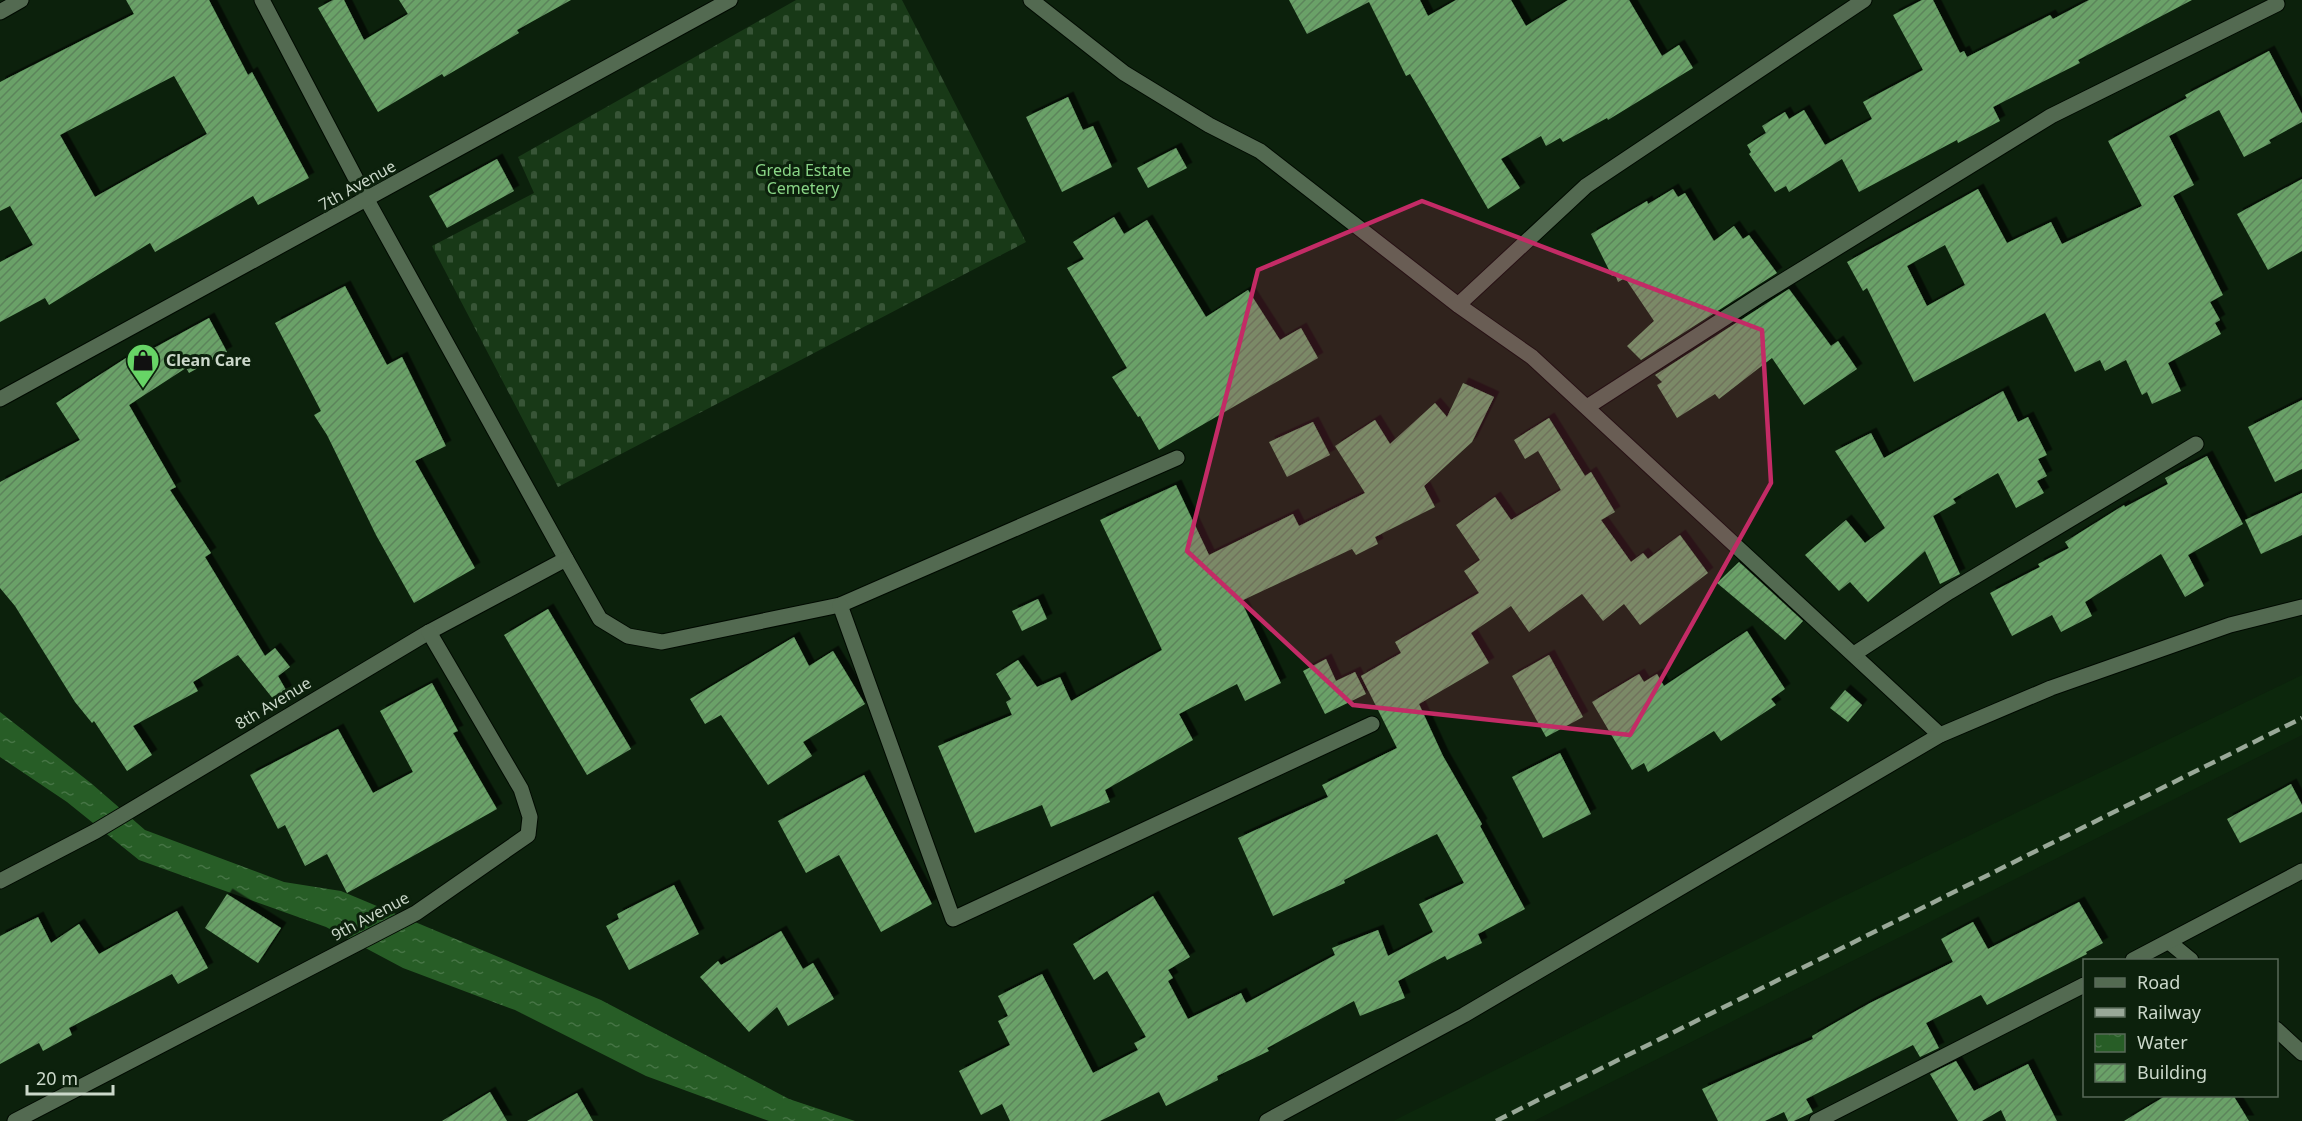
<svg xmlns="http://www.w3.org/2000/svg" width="2302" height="1121" viewBox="0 0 2302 1121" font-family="'Noto Sans',sans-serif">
<defs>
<pattern id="cemetery-stones" width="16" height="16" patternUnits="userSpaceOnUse" patternTransform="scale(1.5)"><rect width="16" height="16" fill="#183917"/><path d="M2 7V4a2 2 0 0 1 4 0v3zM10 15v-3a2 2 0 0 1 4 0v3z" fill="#385537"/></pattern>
<pattern id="water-ripples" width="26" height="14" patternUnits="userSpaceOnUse" patternTransform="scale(1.5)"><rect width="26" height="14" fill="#275d26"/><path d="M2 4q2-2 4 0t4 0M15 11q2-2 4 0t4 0" fill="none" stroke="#457444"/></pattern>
<pattern id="building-hatch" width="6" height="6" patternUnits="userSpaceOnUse" patternTransform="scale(1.5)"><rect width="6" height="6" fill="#6aa168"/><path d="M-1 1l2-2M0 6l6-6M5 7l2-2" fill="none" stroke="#5c845b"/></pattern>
<filter id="shadow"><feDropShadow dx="5.5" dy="-5.5" stdDeviation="0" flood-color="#0009"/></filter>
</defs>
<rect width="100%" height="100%" fill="#0c210c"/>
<path fill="#0c270c" d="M2302 675V735L1534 1121H1393L1840 898Z"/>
<path fill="url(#cemetery-stones)" d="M796 0H902L1026 242 558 487 432 246 534 193 518 157Z"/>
<path fill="url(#water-ripples)" d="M0 712 92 784 145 830 284 882 341 891 601 1000 789 1099 855 1121H769L646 1076 515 1010 403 968 326 927 139 860 67 802 0 757Z"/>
<g fill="url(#building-hatch)" fill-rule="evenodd" filter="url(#shadow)">
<path d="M126 0H209L248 75 252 72 309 178 258 205 253 196 155 252 150 243 49 305 45 298 0 322V262L33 245 10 206 0 211V82L134 14ZM174 76 207 134 95 197 60 135Z"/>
<path d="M333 0H344L364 40 408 14 399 0H571L517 30 519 33 444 77 442 74 378 112 318 8Z"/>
<path d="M1289 0H1420L1428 16 1456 0H1511L1526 26 1568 0H1629L1662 56 1679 45 1693 68 1608 120 1607 118 1563 142 1560 138 1546 146 1541 136 1501 159 1520 188 1488 209 1410 74 1406 76 1369 2 1307 34Z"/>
<path d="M1922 0H1933L1960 53 1964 51 1967 57 2050 15 2053 19 2089 0H2192L2078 60 2080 63 1993 107 2000 121 1958 143 1957 140 1859 192 1842 159 1789 192 1786 186 1775 192 1749 154 1751 152 1747 145 1766 133 1762 126 1785 112 1789 119 1804 110 1825 145 1872 119 1863 102 1923 70 1893 15Z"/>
<path d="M2269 51 2302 114V122L2269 140 2271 143 2244 157 2219 110 2169 136 2194 185 2173 196 2223 295 2210 302 2220 320 2215 323 2221 334 2168 363 2181 391 2152 404 2147 392 2142 395 2126 360 2105 371 2100 360 2075 372 2045 313 1914 382 1867 288 1863 291 1847 262 1978 189 2007 243 2051 222 2062 244 2142 206 2108 141 2187 98 2185 95ZM1945 245 1965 285 1927 306 1907 266Z"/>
<path d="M1068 97 1083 130 1093 126 1112 167 1062 192 1026 117Z"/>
<path d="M1176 148 1187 168 1148 188 1137 168Z"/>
<path d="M497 159 514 191 447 228 429 196Z"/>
<path d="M2302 179V251L2268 270 2237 214Z"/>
<path d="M1673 189 1678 197 1685 193 1714 241 1734 226 1743 239 1749 235 1777 273 1641 360 1627 346 1654 321 1625 278 1618 282 1615 274 1612 276 1591 234 1647 201 1648 204Z"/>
<path d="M1114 217 1124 234 1147 220 1206 317 1248 290 1280 340 1301 328 1318 358 1159 450 1140 416 1138 417 1112 377 1127 368 1067 268 1084 259 1073 242Z"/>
<path d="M345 286 387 365 402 357 446 446 415 461 475 568 414 603 376 535 327 435 314 415 321 411 275 323Z"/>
<path d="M1789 289 1831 346 1838 341 1857 369 1804 405 1772 358 1719 399 1715 394 1677 418 1657 385 1662 382 1655 375Z"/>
<path d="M209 318 227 352 189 373 186 368 129 405 176 487 170 490 211 553 205 557 265 656 275 648 290 667 278 676 290 697 278 705 238 655 193 682 198 691 133 726 152 755 127 771 94 721 92 723 75 702 15 606 0 588V482L80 440 56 403 140 349 143 354Z"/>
<path d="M1463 383 1494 397 1472 442 1424 486 1435 507 1375 537 1378 544 1356 555 1352 549 1241 601 1281 683 1245 701 1237 684 1179 714 1193 740 1105 790 1110 802 1051 827 1042 805 975 833 938 746 1012 715 1006 702 1011 699 996 674 1018 660 1037 687 1060 677 1071 701 1162 650 1100 520 1176 485 1209 555 1293 514 1299 526 1365 493 1335 446 1375 420 1390 444 1435 403 1447 417Z"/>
<path d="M2003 391 2018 422 2028 417 2047 455 2038 459 2047 476 2037 481 2044 493 2016 508 1998 473 1953 499 1956 503 1933 516 1960 574 1940 584 1925 551 1868 602 1850 582 1839 591 1805 555 1846 520 1865 543 1885 528 1835 451 1871 433 1884 458Z"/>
<path d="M2302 400V469L2275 482 2248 427Z"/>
<path d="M1549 418 1585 476 1591 472 1615 512 1601 520 1631 562 1643 553 1648 559 1680 535 1708 573 1640 625 1624 604 1603 621 1582 594 1529 632 1511 606 1471 633 1489 663 1419 704 1443 756 1482 824 1480 826 1525 909 1478 934 1482 943 1447 960 1445 956 1398 981 1405 998 1360 1016 1354 1001 1267 1048 1269 1051 1217 1076 1218 1080 1166 1106 1159 1092 1100 1121H1010L1002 1104 981 1115 959 1071 1010 1045 998 1021 1008 1016 998 996 1042 974 1093 1073 1138 1050 1134 1043 1146 1037 1107 971 1094 980 1073 944 1153 896 1190 957 1168 970 1173 978 1168 981 1188 1019 1241 993 1246 1003 1335 955 1332 948 1378 930 1388 956 1433 932 1419 904 1464 883 1437 834 1344 880 1345 883 1273 916 1238 838 1328 797 1322 785 1397 748 1361 676 1401 653 1395 642 1479 593 1464 571 1480 560 1456 525 1495 497 1511 520 1561 490 1538 451 1525 459 1514 440Z"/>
<path d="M1313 422 1330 455 1287 477 1269 442Z"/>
<path d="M2207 456 2243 524 2188 555 2204 586 2185 597 2161 554 2085 602 2092 616 2061 632 2052 615 2012 636 1990 593 2040 567 2038 564 2069 548 2065 542 2124 505 2125 507 2168 484 2165 478Z"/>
<path d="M2302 493V535L2261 554 2245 520Z"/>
<path d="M1739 562 1803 621 1785 640 1717 583Z"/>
<path d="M1038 599 1047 619 1022 631 1012 611Z"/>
<path d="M548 609 631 749 587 775 504 635Z"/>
<path d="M1747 631 1785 689 1771 699 1776 705 1721 741 1714 731 1648 772 1644 763 1632 770 1592 702 1639 674 1644 682 1657 674 1664 686Z"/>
<path d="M794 637 809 666 833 651 865 704 803 742 812 756 768 785 721 715 705 724 690 699Z"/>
<path d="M1549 655 1583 717 1546 737 1512 676Z"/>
<path d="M1326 659 1336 681 1355 672 1366 694 1325 714 1303 671Z"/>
<path d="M432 683 458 731 453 733 497 809 347 893 327 854 305 866 285 825 278 829 250 775 338 729 373 793 413 772 380 711Z"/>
<path d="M1845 690 1862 705 1848 722 1830 708Z"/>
<path d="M1560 753 1591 814 1543 838 1512 777Z"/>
<path d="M864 775 932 904 881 932 839 855 806 873 778 821Z"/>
<path d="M2291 784 2302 805V812L2240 843 2227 819Z"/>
<path d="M674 885 699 934 629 970 606 926 619 919 617 914Z"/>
<path d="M227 894 281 928 258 963 205 928Z"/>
<path d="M2079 902 2103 943 2086 952 2087 954 1987 1005 1981 995 1926 1023 1939 1048 1920 1057 1913 1045 1806 1099 1813 1112 1794 1121H1788L1784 1112 1765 1121H1718L1702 1089 1813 1039 1812 1036 1870 1003 1953 962 1941 939 1973 922 1988 949Z"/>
<path d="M177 911 208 968 178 984 172 974 69 1028 72 1035 43 1051 39 1043 0 1064V936L38 917 51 943 79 924 99 954Z"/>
<path d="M781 931 803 969 813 963 834 999 788 1026 777 1007 749 1032 700 977 718 961 721 965Z"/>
<path d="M1956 1061 1974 1091 2028 1064 2057 1121H2006L2001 1110 1982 1121H1958L1930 1074Z"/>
<path d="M490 1092 507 1121H442Z"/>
<path d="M577 1093 593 1121H527Z"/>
<path d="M2167 1095H2233L2249 1121H2124Z"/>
</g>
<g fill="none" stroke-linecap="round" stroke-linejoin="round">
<defs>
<g id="minor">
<path d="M262 0 367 200 566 559 600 619 628 636 662 642 840 605 1177 458"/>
<path d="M1031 0 1124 73 1209 125 1260 151 1458 305 1532 357 1940 735"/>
<path d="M0 12 21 0"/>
<path d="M1458 305 1586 186 1864 0"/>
<path d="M0 399 730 0"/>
<path d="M1587 407 1762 294 2051 116 2277 4"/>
<path d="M840 605 953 919 1372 724"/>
<path d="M1854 654 1949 592 2196 444"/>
<path d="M0 881 96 831 429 632 566 559"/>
<path d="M2169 942 2191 960"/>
<path d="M2133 960 2302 871"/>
<path d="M2276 1029 2302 1053"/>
<path d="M15 1121 416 913 528 835 530 817 521 789 429 632"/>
<path d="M1267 1121 1464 1015 1940 735 2051 688 2230 625 2302 607"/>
<path d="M1817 1121 2084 985"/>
</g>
</defs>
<use href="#minor" stroke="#000a00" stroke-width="17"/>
<use href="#minor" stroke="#536a51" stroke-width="15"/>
<path stroke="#99a898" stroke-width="4.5" stroke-dasharray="12 6" stroke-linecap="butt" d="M1496 1121 2302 718"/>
</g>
<path fill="#c32b66" fill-opacity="0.2" stroke="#c32b66" stroke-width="4.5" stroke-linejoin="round" d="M1422 201 1762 330 1771 483 1630 735 1353 705 1187 551 1258 270Z"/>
<defs>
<symbol id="shop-pin" viewBox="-11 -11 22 30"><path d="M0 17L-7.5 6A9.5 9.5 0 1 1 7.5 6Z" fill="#67d466" stroke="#0c210c"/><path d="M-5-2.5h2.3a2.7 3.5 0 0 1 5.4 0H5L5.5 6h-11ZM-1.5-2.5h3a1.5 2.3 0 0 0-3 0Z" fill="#111"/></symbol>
</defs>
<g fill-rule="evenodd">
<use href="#shop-pin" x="124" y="341" width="38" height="52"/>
</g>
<g text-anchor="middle" stroke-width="6" stroke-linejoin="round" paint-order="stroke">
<g font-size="16" fill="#89d486" stroke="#0c210c">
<text x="803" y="176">Greda Estate<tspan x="803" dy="18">Cemetery</tspan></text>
</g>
<g font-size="16" fill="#cbd8ca" stroke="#0c210c">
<text transform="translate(357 185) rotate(-29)" y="6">7th Avenue</text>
<text transform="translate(273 703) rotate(-31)" y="6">8th Avenue</text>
<text transform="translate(370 916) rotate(-28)" y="6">9th Avenue</text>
</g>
<g font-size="16" font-weight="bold" fill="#cbd8ca" stroke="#0c210c" text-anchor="start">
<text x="166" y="366">Clean Care</text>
</g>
</g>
<rect x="2083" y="959" width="195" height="138" fill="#0c210c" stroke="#586a58" stroke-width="1.5"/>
<rect x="2095" y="978" width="30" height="9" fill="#536a51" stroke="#586a58" stroke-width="1.5"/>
<text x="2137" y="989" font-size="18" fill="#cbd8ca">Road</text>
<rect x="2095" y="1008" width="30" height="9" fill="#99a898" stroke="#586a58" stroke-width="1.5"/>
<text x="2137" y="1019" font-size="18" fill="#cbd8ca">Railway</text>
<rect x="2095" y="1034" width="30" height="18" fill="url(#water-ripples)" stroke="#586a58" stroke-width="1.5"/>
<text x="2137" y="1049" font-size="18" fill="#cbd8ca">Water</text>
<rect x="2095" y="1064" width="30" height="18" fill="url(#building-hatch)" stroke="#586a58" stroke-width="1.5"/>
<text x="2137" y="1079" font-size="18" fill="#cbd8ca">Building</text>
<path d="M27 1085v9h86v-9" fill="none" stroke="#cbd8ca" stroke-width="3"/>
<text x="36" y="1085" font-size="18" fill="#cbd8ca" stroke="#0c210c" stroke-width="4.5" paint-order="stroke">20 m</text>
</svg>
